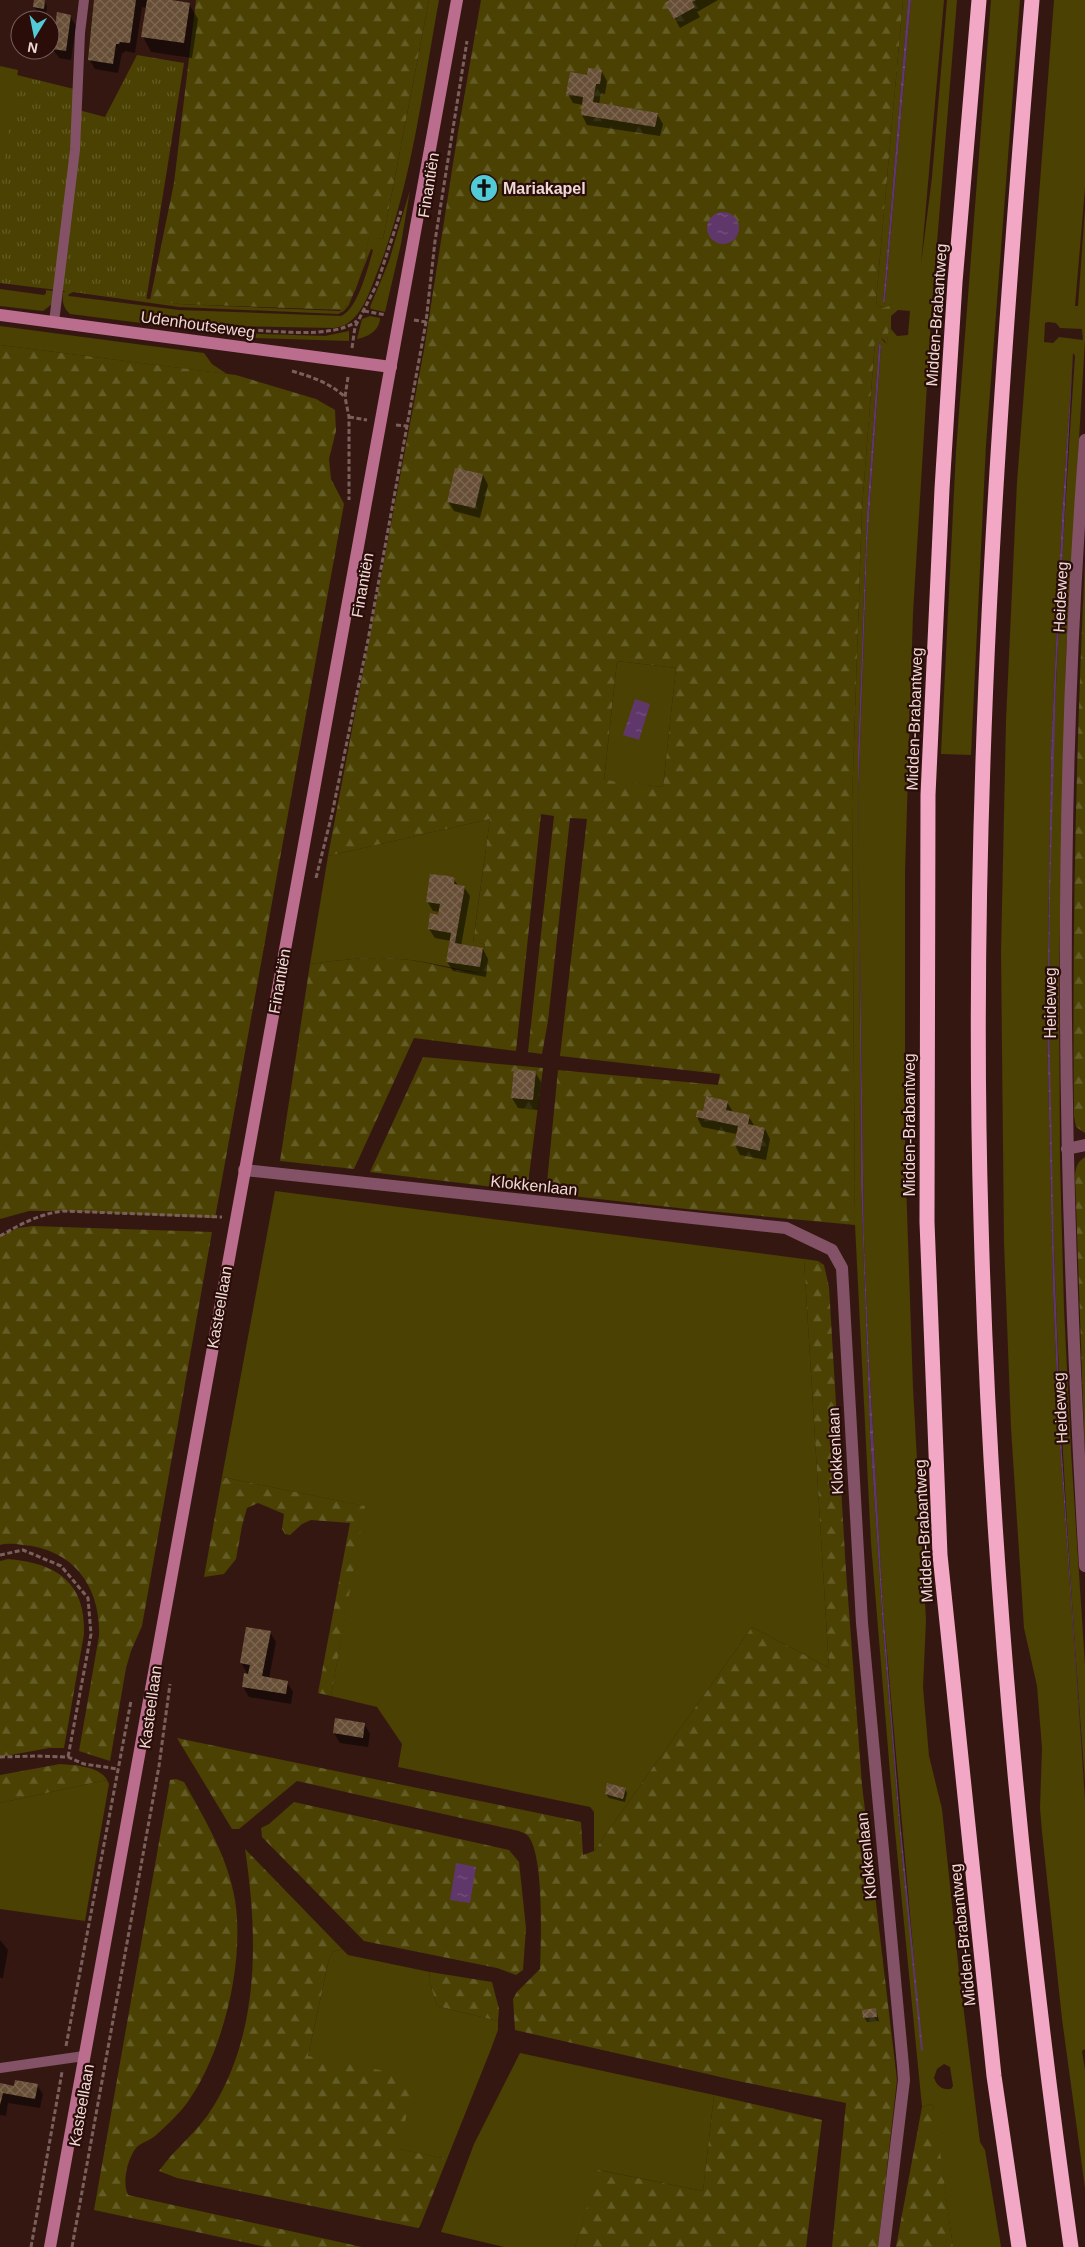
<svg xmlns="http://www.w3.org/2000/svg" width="1085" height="2247" viewBox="0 0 1085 2247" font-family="Arial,sans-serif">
<defs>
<pattern id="forest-firs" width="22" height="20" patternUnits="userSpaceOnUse" patternTransform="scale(1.25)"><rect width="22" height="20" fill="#4a4102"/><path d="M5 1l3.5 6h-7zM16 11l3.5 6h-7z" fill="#645c26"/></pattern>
<pattern id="park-tufts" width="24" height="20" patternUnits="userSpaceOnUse" patternTransform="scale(1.25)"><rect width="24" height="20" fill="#4a4102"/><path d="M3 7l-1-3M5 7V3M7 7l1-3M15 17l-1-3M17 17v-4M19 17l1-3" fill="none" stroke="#645c26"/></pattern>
<pattern id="water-ripples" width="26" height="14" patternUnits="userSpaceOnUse" patternTransform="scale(1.25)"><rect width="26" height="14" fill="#60376a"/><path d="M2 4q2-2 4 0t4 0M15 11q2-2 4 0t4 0" fill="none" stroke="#77537e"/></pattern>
<pattern id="building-cross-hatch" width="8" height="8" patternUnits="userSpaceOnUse" patternTransform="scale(1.25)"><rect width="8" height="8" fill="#674e36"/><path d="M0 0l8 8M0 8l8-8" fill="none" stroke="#7d6752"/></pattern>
</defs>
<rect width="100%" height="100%" fill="#351712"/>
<g fill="#4a4102" fill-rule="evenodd">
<path d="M429 0H439C422 93 411 190 375 278 370 291 364 308 354 318 348 324 342 327 334 328L225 326 183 322 165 326 70 314C63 307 62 302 63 292L69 290 120 294 179 304 340 311C357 303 365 255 369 237L383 239ZM371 249 373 250C368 267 358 309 341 316L179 310 69 296 68 295 73 292 179 307 338 314 344 311 349 305Z"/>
<path d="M903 0H908L883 302 885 301 911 0H944L921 264 932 177 947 0H957L932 303 913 613 905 873V1152L913 1388 926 1620 923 1687 929 1756 942 1809 959 1972 980 2142 985 2150 1001 2247H953L933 2106 930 2104 922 2107 894 1821 871 1543 855 1225 852 802 862 508 875 341 877 338H881L887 345 890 303 889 307 883 308 877 305 876 301ZM898 310 910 311 908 335 897 336 891 329V316ZM879 343 881 345 867 546 858 804 864 1241 869 1360 883 1607 922 2051 902 1859 883 1629 870 1434 861 1186 858 752 867 513ZM944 2064 950 2067 953 2086 951 2089C942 2090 937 2086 934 2078L937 2069Z"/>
<path d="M991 0H1020L986 445 971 755 941 754 956 451Z"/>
<path d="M1054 0H1085V188L1075 306H1078L1085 208V340L1066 654 1059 970 1060 1162 1064 1308 1071 1451 1085 1665V1782C1065 1527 1051 1272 1049 1016 1048 795 1060 575 1075 356L1073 353 1062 515 1051 751 1047 1024 1053 1292 1060 1446 1085 1800V2049L1082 2051 1085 2070V2188L1062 2019 1042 1832 1040 1808 1042 1748 1037 1686 1024 1628 1011 1428 1004 1243 1001 953 1006 721 1017 482ZM1048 322 1056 323 1060 328 1082 329 1083 340 1059 337 1053 343 1044 342 1045 323Z"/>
<path d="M0 66 18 70 0 215Z"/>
<path d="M410 190 401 244 385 312 371 309 370 307 389 261Z"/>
<path d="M0 289 44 295 46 293V290L54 291 52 304 43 311 0 306Z"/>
<path d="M370 316 380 318C380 330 368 337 357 339L362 319Z"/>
<path d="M0 326 204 353 212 364 227 374 0 345Z"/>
<path d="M349 331V341L253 338 231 333 325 336Z"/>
<path d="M617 661 676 668 663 787 604 781Z"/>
<path d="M490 819 473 942 485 944 480 973C454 969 427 961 400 959 369 956 340 960 310 964L328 856Z"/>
<path d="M275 1191 804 1259 829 1668 752 1627 594 1851V1812L590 1807 398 1767 402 1744 377 1707 331 1696 364 1506 222 1477Z"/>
<path d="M107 1780 109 1784 85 1921 0 1909V1803Z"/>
<path d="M342 1949 348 1955 430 1972 429 1980 437 2006 498 2021V2030L491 2049 447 2159 398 2149 308 2056 329 1959 333 1952Z"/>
<path d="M520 2053 714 2095 703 2191 599 2170 575 2247H504L441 2232 474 2144Z"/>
</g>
<g fill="url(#forest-firs)" fill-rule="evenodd">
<path d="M196 0H429L383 239 369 238C365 257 358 298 342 310L179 304 150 300 174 183Z"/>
<path d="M481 0H903L876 301 877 305 883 308 889 306 891 301 887 348 885 341 881 338H877L875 341 862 508 852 802 855 1225 687 1209 546 1193 558 1070 718 1085 720 1074 560 1056 587 819 570 818 548 1021 542 1054 528 1052 554 816 541 814 516 1051 414 1038 354 1169 280 1161 310 964C340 960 369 956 400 959 427 961 453 971 480 973L485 944 473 943 490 819 328 856 424 350 457 138ZM617 661 676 668 663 787 604 780Z"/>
<path d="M0 345 236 375 316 399 335 410 336 431 329 459 331 479 344 504 215 1218 61 1211H29L0 1219Z"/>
<path d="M1085 562V1133L1076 1127 1074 1116C1072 931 1076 746 1085 562Z"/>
<path d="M423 1057 543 1068 527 1191 370 1172Z"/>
<path d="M1085 1157V1457L1075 1175C1076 1167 1077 1162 1085 1157Z"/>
<path d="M33 1226 212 1232 142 1626 131 1651 126 1668 110 1761 79 1751 99 1636C101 1588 74 1549 23 1545 15 1544 8 1543 0 1545V1236L18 1228Z"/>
<path d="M804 1259 818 1261 824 1265 829 1287 846 1571 862 1785 897 2080 878 2247H832L846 2103 738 2081 515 2030 513 1999 517 1992 540 1969C541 1940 544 1859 529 1837 526 1833 523 1833 519 1831L297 1781 239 1829H232L177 1738 581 1822 583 1855 594 1851 752 1627 829 1668Z"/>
<path d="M222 1477 365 1506 331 1696 318 1693 350 1523 311 1520 302 1524 290 1535 285 1534 282 1529 284 1514 258 1503 247 1508 242 1526 236 1559 224 1574 204 1577Z"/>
<path d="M8 1559C56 1563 86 1582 84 1634L64 1748H49L0 1757V1561Z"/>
<path d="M60 1764C73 1765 100 1766 107 1780L0 1803V1775Z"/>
<path d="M176 1779 184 1782C205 1820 228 1857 235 1900 245 1962 223 2053 187 2103 178 2115 165 2127 155 2136 149 2141 140 2143 136 2148 127 2160 122 2182 128 2195L362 2247H266L94 2210 170 1780Z"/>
<path d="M294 1802 509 1850 519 1862 526 1928 523 1970 516 1975 497 1968 364 1941 262 1837 261 1828 269 1824Z"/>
<path d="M245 1849 342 1949 333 1952 329 1959 308 2056 415 2077 399 2149 447 2159 420 2226 418 2228 177 2178 159 2171C175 2148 198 2132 213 2107 260 2031 258 1935 245 1849Z"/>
<path d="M430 1972 492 1982 499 2009 498 2021 437 2006 429 1980Z"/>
<path d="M714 2095 822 2120 806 2247H575L598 2170 703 2191Z"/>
<path d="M930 2104 933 2106 935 2115 953 2247H896L922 2107Z"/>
</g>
<path fill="url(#park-tufts)" d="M137 55 184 63 146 301 0 283V193L17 75 74 89 75 109 105 117Z"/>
<g fill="url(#water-ripples)">
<path d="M908 0H911L885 301 883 302Z"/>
<circle cx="723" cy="228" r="16"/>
<path d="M879 343 881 345 867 546 858 804 864 1241 869 1360 883 1607 900 1820 923 2050 921 2051 902 1859 883 1629 870 1434 861 1186 858 752 867 513Z"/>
<path d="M1073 352 1056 682 1050 895 1049 1015 1054 1252 1061 1439 1085 1800 1060 1446 1053 1292 1047 1024 1051 751 1062 515Z"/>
<path d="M635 699 650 704 639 740 623 735Z"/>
<path d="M456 1863 476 1867 470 1903 450 1900Z"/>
</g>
<g fill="#0007">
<path d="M96 0H164L189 4 198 19 192 58 151 52 143 37 147 8 142 7 135 53 125 51 124 53H122L118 73 95 69 89 59Z"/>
<path d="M673 0H718L697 12 700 17 680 28 667 4Z"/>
<path d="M44 1 47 6 46 13 37 11 34 7Z"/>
<path d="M70 16 76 26 71 60 59 58 53 49Z"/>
<path d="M602 72 607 81 605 94 601 93 599 104 657 114 663 124 660 136 587 125 582 115 583 105 573 103 568 94 588 76Z"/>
<path d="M490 186 492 190 491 198 482 197 480 192Z"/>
<path d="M483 475 488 485 480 518 454 511 448 501Z"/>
<path d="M454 879 458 886 464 887 470 896 461 946 483 949 488 959 486 977 453 971 447 962 451 941 435 938 429 929 440 912 433 911 427 901Z"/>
<path d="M535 1072 541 1082 538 1110 518 1108 512 1098Z"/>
<path d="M727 1102 733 1112 749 1117 755 1127 765 1129 770 1139 766 1160 740 1155 735 1145 737 1134 702 1127 697 1117Z"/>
<path d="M270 1632 276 1642 269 1679 287 1682 293 1692 291 1704 249 1697 243 1687 248 1675 241 1663Z"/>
<path d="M365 1725 370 1734 368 1747 340 1743 334 1733Z"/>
<path d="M625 1789 627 1793 625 1802 609 1798 606 1794Z"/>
<path d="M0 1940 8 1950 3 1978H0Z"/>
<path d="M876 2010 879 2021 867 2022 864 2017Z"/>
<path d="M0 2084 15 2087 37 2085 43 2094 40 2108 8 2103 6 2116 0 2115Z"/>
</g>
<g fill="url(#building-cross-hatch)">
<path d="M34 0H45L44 9 33 7Z"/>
<path d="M94 0H136L130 43 120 42 119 44H116L113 64 88 60Z"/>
<path d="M147 0H172L190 3 184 43 141 37Z"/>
<path d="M670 0H696L692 2 695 7 674 19 665 3Z"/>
<path d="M57 12 71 15 66 51 52 49Z"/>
<path d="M588 68 602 70 600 84H596L593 102 658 113 655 127 581 115 583 97 566 94 570 72 587 75Z"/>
<path d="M480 183 490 185 489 194 478 192Z"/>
<path d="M455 468 483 474 475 508 447 502Z"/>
<path d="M430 874 449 876 455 878 454 884 465 886 455 943 483 948 480 967 446 962 451 933 428 929 430 913 438 915 440 904 426 902Z"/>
<path d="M514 1069 536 1071 533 1100 511 1098Z"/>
<path d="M706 1096 728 1101 726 1110 750 1115 748 1124 765 1128 760 1151 734 1145 738 1126 696 1117 697 1110 703 1111Z"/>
<path d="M246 1627 271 1631 262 1676 288 1681 286 1694 242 1687 244 1673 248 1674 250 1665 240 1663Z"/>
<path d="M335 1718 365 1723 363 1738 333 1733Z"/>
<path d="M607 1783 626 1788 623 1799 605 1794Z"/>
<path d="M876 2008 877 2017 863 2018 862 2010Z"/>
<path d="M15 2080 38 2084 35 2099 3 2093 0 2105V2083L14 2086Z"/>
</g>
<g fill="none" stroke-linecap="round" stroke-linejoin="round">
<g stroke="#7a605b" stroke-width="3" stroke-dasharray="5 2.5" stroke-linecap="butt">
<path d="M364 311 386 315"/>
<path d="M414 320 426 322"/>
<path d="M236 329C268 330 332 340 357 321"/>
<path d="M352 348 355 327 377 284 401 211"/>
<path d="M292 371C312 377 330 383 345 397"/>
<path d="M348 377 345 397 349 417V500"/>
<path d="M349 417 367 420"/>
<path d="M396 425 407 426"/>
<path d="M316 878 332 814 368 640 407 426 426 322 435 241 467 41"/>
<path d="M0 1236C21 1224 39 1214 63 1211L222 1217"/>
<path d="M0 1555 23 1550 61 1566 88 1598 91 1634 68 1757"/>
<path d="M0 1757 36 1756 68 1757 84 1764 118 1769"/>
<path d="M66 2046 131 1701"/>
<path d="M31 2247 62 2072"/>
<path d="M72 2247 159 1766 170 1684"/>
</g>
<g stroke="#835266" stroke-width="10">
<path d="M54 322 75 150 80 33 84 0"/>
<path d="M0 2068 84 2056"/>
</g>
<g stroke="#835266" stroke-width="12">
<path d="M1085 440C1056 814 1063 1191 1085 1566"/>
<path d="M1067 1149 1085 1145"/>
<path d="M244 1170 786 1228 832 1250 842 1268 862 1623 903 2066 904 2080 884 2247"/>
</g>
<g stroke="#bb6d8d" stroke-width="12">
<path d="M0 315 391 367"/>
<path d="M50 2247 457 0"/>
</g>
<g stroke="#f2a8c5" stroke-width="15">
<path d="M979 0 955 282 942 489 928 795 927 1222 940 1555 994 2076 1019 2247"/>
<path d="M1032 0C998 406 969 813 981 1221 990 1565 1023 1907 1071 2247"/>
</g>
</g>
<defs>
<symbol id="church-disc" viewBox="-11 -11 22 22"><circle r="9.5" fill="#52cbd7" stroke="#2a0d09"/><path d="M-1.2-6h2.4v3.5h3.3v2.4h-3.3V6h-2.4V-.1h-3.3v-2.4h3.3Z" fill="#111"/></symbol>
</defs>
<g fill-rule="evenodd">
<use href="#church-disc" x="468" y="172" width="32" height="32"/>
</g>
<g text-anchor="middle" stroke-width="4.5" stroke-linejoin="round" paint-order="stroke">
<g font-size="16" fill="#eed9d5" stroke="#2a0d09">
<text transform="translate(428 185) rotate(-81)" y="6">Finantiën</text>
<text transform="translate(936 315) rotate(-86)" y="6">Midden-Brabantweg</text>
<text transform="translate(198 324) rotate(8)" y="6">Udenhoutseweg</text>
<text transform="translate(362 585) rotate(-80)" y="6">Finantiën</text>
<text transform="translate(1060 597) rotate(-87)" y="6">Heideweg</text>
<text transform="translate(914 719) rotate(-88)" y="6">Midden-Brabantweg</text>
<text transform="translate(279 981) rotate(-80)" y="6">Finantiën</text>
<text transform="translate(1050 1003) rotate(-90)" y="6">Heideweg</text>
<text transform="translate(909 1125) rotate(-90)" y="6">Midden-Brabantweg</text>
<text transform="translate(534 1185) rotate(6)" y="6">Klokkenlaan</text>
<text transform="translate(219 1307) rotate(-80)" y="6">Kasteellaan</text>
<text transform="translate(1060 1408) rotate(-93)" y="6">Heideweg</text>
<text transform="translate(835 1451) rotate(-93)" y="6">Klokkenlaan</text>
<text transform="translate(923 1531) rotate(-93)" y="6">Midden-Brabantweg</text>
<text transform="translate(150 1707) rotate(-82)" y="6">Kasteellaan</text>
<text transform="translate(866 1856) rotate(-96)" y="6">Klokkenlaan</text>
<text transform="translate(962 1935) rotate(-96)" y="6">Midden-Brabantweg</text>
<text transform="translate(81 2105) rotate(-80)" y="6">Kasteellaan</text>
</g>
<g font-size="16" font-weight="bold" fill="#eed9d5" stroke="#2a0d09" text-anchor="start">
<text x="503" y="194">Mariakapel</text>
</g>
</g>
<g transform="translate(35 35) rotate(190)"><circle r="24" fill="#2a0d09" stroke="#785f5b"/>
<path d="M0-4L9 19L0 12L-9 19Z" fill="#52cbd7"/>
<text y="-8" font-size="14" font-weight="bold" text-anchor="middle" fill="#eed9d5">N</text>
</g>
</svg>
